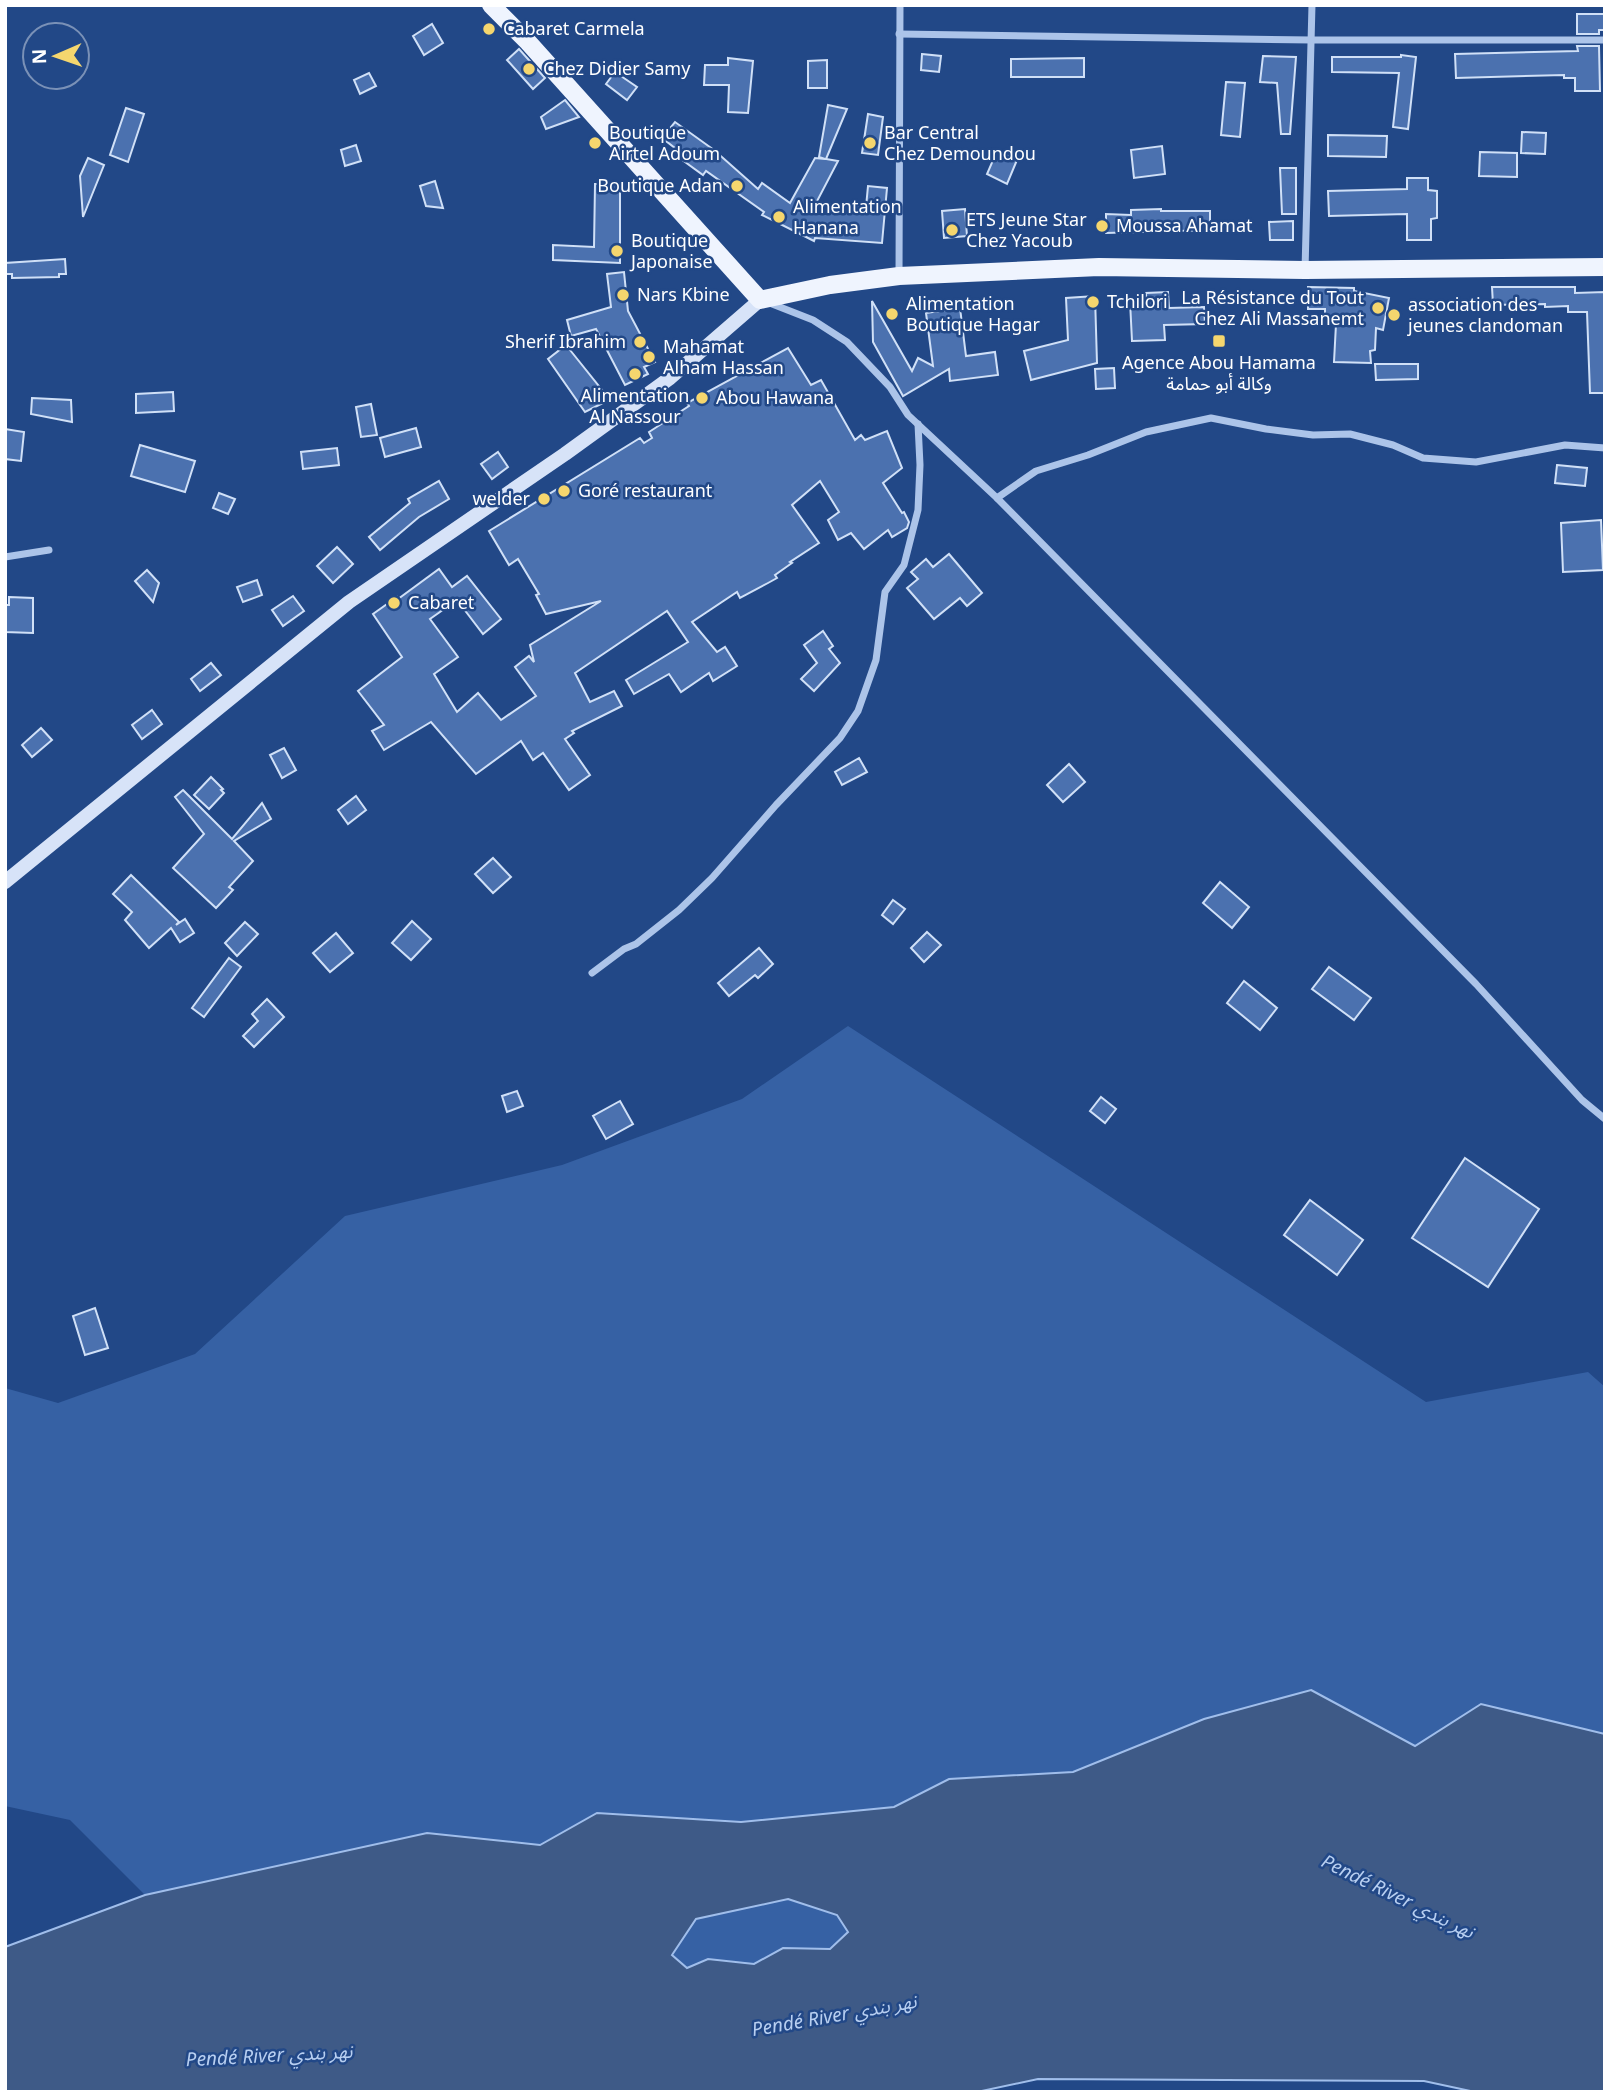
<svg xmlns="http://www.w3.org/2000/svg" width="1610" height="2097" viewBox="0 0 1610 2097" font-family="'Noto Sans','Noto Sans Arabic',sans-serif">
<rect width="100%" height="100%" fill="#224887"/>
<g fill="#3661a4">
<path d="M848 1026 1426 1402 1588 1372 1605 1387V1734L1481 1704 1415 1746 1310 1690 1204 1719 1073 1772 949 1779 894 1807 741 1822 597 1813 540 1845 427 1833 145 1895 70 1820 5 1806V1388L58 1403 195 1354 345 1216 562 1165 742 1099Z"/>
<path d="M788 1899 837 1915 848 1932 830 1949 783 1948 754 1964 708 1959 687 1968 672 1955 696 1919Z"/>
</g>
<path fill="#3e5a87" stroke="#a0beeb" stroke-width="2" fill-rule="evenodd" d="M1311 1690 1415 1746 1481 1704 1605 1734V2092H1475L1424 2081 1038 2079 977 2092H5V1947L145 1895 427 1833 540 1845 597 1813 741 1822 894 1807 949 1779 1073 1772 1204 1719ZM788 1899 837 1915 848 1932 830 1949 783 1948 754 1964 708 1959 687 1968 672 1955 696 1919Z"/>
<g fill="#4b71af" stroke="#d0e0f7" stroke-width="2">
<path d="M1577 14H1605V30H1599V34H1577Z"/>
<path d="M432 24 443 43 424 55 413 36Z"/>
<path d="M1577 46H1599L1600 91H1575V78H1564V75L1456 78 1455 54 1578 51Z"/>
<path d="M519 49 545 78 533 89 507 60Z"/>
<path d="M922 54 941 56 939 72 921 70Z"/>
<path d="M1401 55 1416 57 1408 129 1393 127 1399 73 1332 72V57H1401Z"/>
<path d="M1263 56 1296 57 1290 134H1281L1277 83 1260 82Z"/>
<path d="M728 58 753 61 748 113 728 112 729 85H704L705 65H728Z"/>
<path d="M1084 58V77H1011V59Z"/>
<path d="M827 60V88H808V61Z"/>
<path d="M615 72 637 87 627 100 606 84Z"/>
<path d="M369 73 376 86 360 94 354 80Z"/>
<path d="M1226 82 1245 83 1240 137 1221 135Z"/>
<path d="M565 100 579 117 546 129 541 117Z"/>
<path d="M828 105 847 109 826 159 838 161 816 203 866 207 868 186 887 188 882 243 815 238 814 241 762 215 764 212 706 171 703 175 681 159 684 155 662 138 675 122 714 150 758 189 762 183 790 203 815 158 825 159 819 157Z"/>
<path d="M126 108 144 114 128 162 110 155Z"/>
<path d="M868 114 883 117 878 155 862 153Z"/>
<path d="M1522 132 1546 133 1545 154 1521 153Z"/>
<path d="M1328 135 1387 136 1386 157 1328 156Z"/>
<path d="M356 145 361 161 345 166 341 150Z"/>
<path d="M1162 146 1165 174 1134 178 1131 150Z"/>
<path d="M997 151 1017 160 1007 184 987 174Z"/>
<path d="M1480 152 1517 153V177L1479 176Z"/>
<path d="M88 158 104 165 83 217 80 176Z"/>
<path d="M1280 168H1296V214H1282Z"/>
<path d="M1407 178H1428V190L1437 191V218L1431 219V240H1407V214L1329 216 1328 191 1407 189Z"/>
<path d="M435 181 443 208 426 206 420 186Z"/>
<path d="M595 184H620V263L553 260V245L594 247Z"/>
<path d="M965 209 967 236 944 238 942 211Z"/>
<path d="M1161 209V211H1210V230L1106 233V214L1131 215V210Z"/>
<path d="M1293 221V240H1270L1269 222Z"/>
<path d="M65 259 66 274H59V277L12 278V274H5V263Z"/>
<path d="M624 272 628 311 655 362 644 367 648 374 625 385 596 329 571 336 567 320 611 307 607 274Z"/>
<path d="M1308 287 1354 288V291L1389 298 1383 330 1376 328 1375 350 1370 351 1371 363 1334 362 1336 324H1325V309H1308Z"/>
<path d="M1492 287H1575V293L1605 292 1604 393H1590L1587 312H1568V306L1545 307V304L1493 305Z"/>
<path d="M1168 292 1169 308 1204 307 1205 324 1164 325 1165 340 1132 341 1130 301 1146 300V293Z"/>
<path d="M1095 296 1097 363 1031 380 1024 351 1068 340 1066 298Z"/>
<path d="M872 301 912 371 918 358 933 366 926 313 960 308 966 356 995 352 998 375 950 381 949 369 903 396 873 342Z"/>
<path d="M566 345 606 395 602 397 605 402 585 412 548 359Z"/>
<path d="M788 348 811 385 821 380 855 440 861 435 865 440 887 431 902 468 883 483 902 513 904 512 909 522 907 528 892 537 888 530 864 549 851 533 838 540 828 520 839 512 820 481 792 505 819 543 790 562 792 563 775 575 777 578 768 583 740 598 737 592 692 622 717 652 725 647 737 666 713 681 709 673 681 692 669 674 634 694 626 680 688 642 667 611 575 673 590 702 614 691 622 706 572 731 574 733 565 739 590 775 569 790 543 753 533 760 521 741 476 774 431 722 384 750 372 731 384 725 358 691 402 657 373 614 397 597 398 599 439 569 452 587 467 576 501 619 483 634 457 600 430 619 458 657 434 674 457 712 478 693 501 720 536 696 515 667 529 656 534 662 530 645 601 601 546 614 536 595 539 594 518 559 509 565 489 531 640 438 644 443 652 438 649 432 689 406 687 403Z"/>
<path d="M1375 364H1418V379L1376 380Z"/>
<path d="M1114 368 1115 388 1096 389 1095 369Z"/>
<path d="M173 392 174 411 136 413V394Z"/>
<path d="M32 398 71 400 72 422 31 414Z"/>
<path d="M371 404 377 435 361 437 356 407Z"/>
<path d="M416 428 421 447 385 457 380 438Z"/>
<path d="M5 429 24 432 21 461 5 459Z"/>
<path d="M140 445 195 461 185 492 131 476Z"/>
<path d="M337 448 339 465 303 469 301 452Z"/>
<path d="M498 452 508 467 492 479 481 464Z"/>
<path d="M1557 465 1587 468 1585 486 1555 483Z"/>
<path d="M439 481 449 499 419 517 380 550 369 537 410 503 408 499Z"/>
<path d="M219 493 235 499 228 514 213 508Z"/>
<path d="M1601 520 1603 570 1563 572 1561 523Z"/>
<path d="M337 547 353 564 333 583 317 566Z"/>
<path d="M949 554 982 593 967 606 960 598 934 619 907 588 918 579 911 572 926 559 933 567Z"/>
<path d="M147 570 159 583 153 602 135 581Z"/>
<path d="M257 580 262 595 243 602 237 587Z"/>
<path d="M293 596 304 611 283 626 272 610Z"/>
<path d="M9 597 33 598V633L5 632V605H9Z"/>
<path d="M823 631 833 646 829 649 840 663 814 691 801 679 817 663 804 645Z"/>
<path d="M211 663 221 675 200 691 191 679Z"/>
<path d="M152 710 162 724 142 739 132 725Z"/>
<path d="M41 728 52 740 32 757 22 745Z"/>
<path d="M284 748 296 770 282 778 270 755Z"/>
<path d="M859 758 867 772 842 785 835 772Z"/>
<path d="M1069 764 1085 782 1063 802 1047 785Z"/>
<path d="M211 777 223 789 221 790 224 793 209 809 194 795Z"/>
<path d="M183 790 232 839 262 803 271 819 234 841 253 861 229 887 233 890 216 908 173 868 204 834 175 797Z"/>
<path d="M356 796 366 810 348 824 338 810Z"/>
<path d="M493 858 511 877 493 893 475 874Z"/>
<path d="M131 875 179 922 176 925 185 919 194 933 180 942 171 928 149 948 125 920 132 912 113 894Z"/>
<path d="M1220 882 1249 907 1232 928 1203 903Z"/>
<path d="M893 900 905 909 893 924 882 915Z"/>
<path d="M412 921 431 939 411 960 392 943Z"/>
<path d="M245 922 258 934 237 956 225 943Z"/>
<path d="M927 932 941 945 924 962 911 948Z"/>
<path d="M336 933 353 953 330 972 313 953Z"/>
<path d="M759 948 773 964 758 978 755 975 729 996 718 983Z"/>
<path d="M229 958 241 967 204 1017 192 1008Z"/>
<path d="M1329 967 1371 998 1354 1020 1312 989Z"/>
<path d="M1244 981 1277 1008 1260 1030 1227 1003Z"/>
<path d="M267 999 284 1017 254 1047 243 1036 258 1021 252 1014Z"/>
<path d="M517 1091 523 1106 507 1112 502 1096Z"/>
<path d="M1101 1097 1116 1109 1105 1123 1090 1111Z"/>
<path d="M620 1101 633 1124 606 1139 593 1116Z"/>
<path d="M1465 1158 1539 1209 1488 1287 1412 1238Z"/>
<path d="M1310 1200 1363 1240 1337 1275 1284 1235Z"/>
<path d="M95 1308 108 1348 85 1355 73 1316Z"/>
</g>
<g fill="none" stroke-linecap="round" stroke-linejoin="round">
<g stroke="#acc4e9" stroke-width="7">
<path d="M899 34 1312 40H1605"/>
<path d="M1305 270 1312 5"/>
<path d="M899 276 900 5"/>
<path d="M767 302 813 320 847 342 890 387 908 415 997 498 1476 984 1582 1100 1605 1119"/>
<path d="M997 498 1036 471 1088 455 1146 432 1211 418 1266 429 1313 435 1350 434 1393 445 1423 458 1476 462 1565 445 1605 448"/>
<path d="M5 557 49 550"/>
<path d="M592 973 624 949 636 944 679 910 712 878 776 805 840 738 858 711 876 660 885 592 904 565 918 510 920 465 918 424"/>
</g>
<path stroke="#d7e3f8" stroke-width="14" d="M5 882 349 602 565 454 670 378 760 300"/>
<path stroke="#eff4fe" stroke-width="18" d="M491 5 528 42 760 300 830 285 899 276 1099 267 1305 270 1605 267"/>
</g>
<g fill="#f5d66e" stroke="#224887" stroke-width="2.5">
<circle cx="489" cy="29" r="7"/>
<circle cx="529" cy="69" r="7"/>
<circle cx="595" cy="143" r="7"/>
<circle cx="870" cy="143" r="7"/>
<circle cx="737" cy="186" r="7"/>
<circle cx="779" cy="217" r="7"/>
<circle cx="1102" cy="226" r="7"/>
<circle cx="952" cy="230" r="7"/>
<circle cx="617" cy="251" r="7"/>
<circle cx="623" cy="295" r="7"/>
<circle cx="1093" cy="302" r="7"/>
<circle cx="1378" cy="308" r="7"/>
<circle cx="892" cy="314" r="7"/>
<circle cx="1394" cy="315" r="7"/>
<rect x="1212" y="334" width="14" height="14" rx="3.5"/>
<circle cx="640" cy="342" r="7"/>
<circle cx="649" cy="357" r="7"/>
<circle cx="635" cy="374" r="7"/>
<circle cx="702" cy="398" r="7"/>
<circle cx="564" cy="491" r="7"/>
<circle cx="544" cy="499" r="7"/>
<circle cx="394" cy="603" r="7"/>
</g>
<g text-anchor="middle" stroke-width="5" stroke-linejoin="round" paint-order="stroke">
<g font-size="18" fill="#fff" stroke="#224887" text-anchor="start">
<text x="503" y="35">Cabaret Carmela</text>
<text x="543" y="75">Chez Didier Samy</text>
<text x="609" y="139">Boutique<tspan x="609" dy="21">Airtel Adoum</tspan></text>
<text x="884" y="139">Bar Central<tspan x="884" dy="21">Chez Demoundou</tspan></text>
<text x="723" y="192" text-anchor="end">Boutique Adan</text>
<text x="793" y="213">Alimentation<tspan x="793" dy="21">Hanana</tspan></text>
<text x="966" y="226">ETS Jeune Star<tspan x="966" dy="21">Chez Yacoub</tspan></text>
<text x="1116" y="232">Moussa Ahamat</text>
<text x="631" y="247">Boutique<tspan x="631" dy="21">Japonaise</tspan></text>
<text x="637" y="301">Nars Kbine</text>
<text x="1364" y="304" text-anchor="end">La Résistance du Tout<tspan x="1364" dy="21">Chez Ali Massanemt</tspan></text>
<text x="1107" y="308">Tchilori</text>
<text x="906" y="310">Alimentation<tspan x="906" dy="21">Boutique Hagar</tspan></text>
<text x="1408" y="311">association des<tspan x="1408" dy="21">jeunes clandoman</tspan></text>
<text x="626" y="348" text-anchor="end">Sherif Ibrahim</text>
<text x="663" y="353">Mahamat<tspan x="663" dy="21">Alham Hassan</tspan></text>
<text x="1219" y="369" text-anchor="middle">Agence Abou Hamama<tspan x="1219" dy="21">وكالة أبو حمامة</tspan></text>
<text x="635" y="402" text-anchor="middle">Alimentation<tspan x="635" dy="21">Al Nassour</tspan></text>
<text x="716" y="404">Abou Hawana</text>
<text x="578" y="497">Goré restaurant</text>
<text x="530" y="505" text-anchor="end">welder</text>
<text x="408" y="609">Cabaret</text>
</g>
<g font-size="19" font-style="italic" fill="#b8cff1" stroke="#224887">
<text transform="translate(1398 1896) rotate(26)" y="7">Pendé River نهر بندي</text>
<text transform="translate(834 2015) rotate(-10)" y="7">Pendé River نهر بندي</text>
<text transform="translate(269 2055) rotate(-3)" y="7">Pendé River نهر بندي</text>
</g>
</g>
<rect width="1610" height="2097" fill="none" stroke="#ffffff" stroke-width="14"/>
<g transform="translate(56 56) rotate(268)"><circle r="33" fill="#224887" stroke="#7a91b7" stroke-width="2"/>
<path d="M0-5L12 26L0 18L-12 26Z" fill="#f5d66e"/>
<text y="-10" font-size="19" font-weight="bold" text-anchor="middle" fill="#ffffff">N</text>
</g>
</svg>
